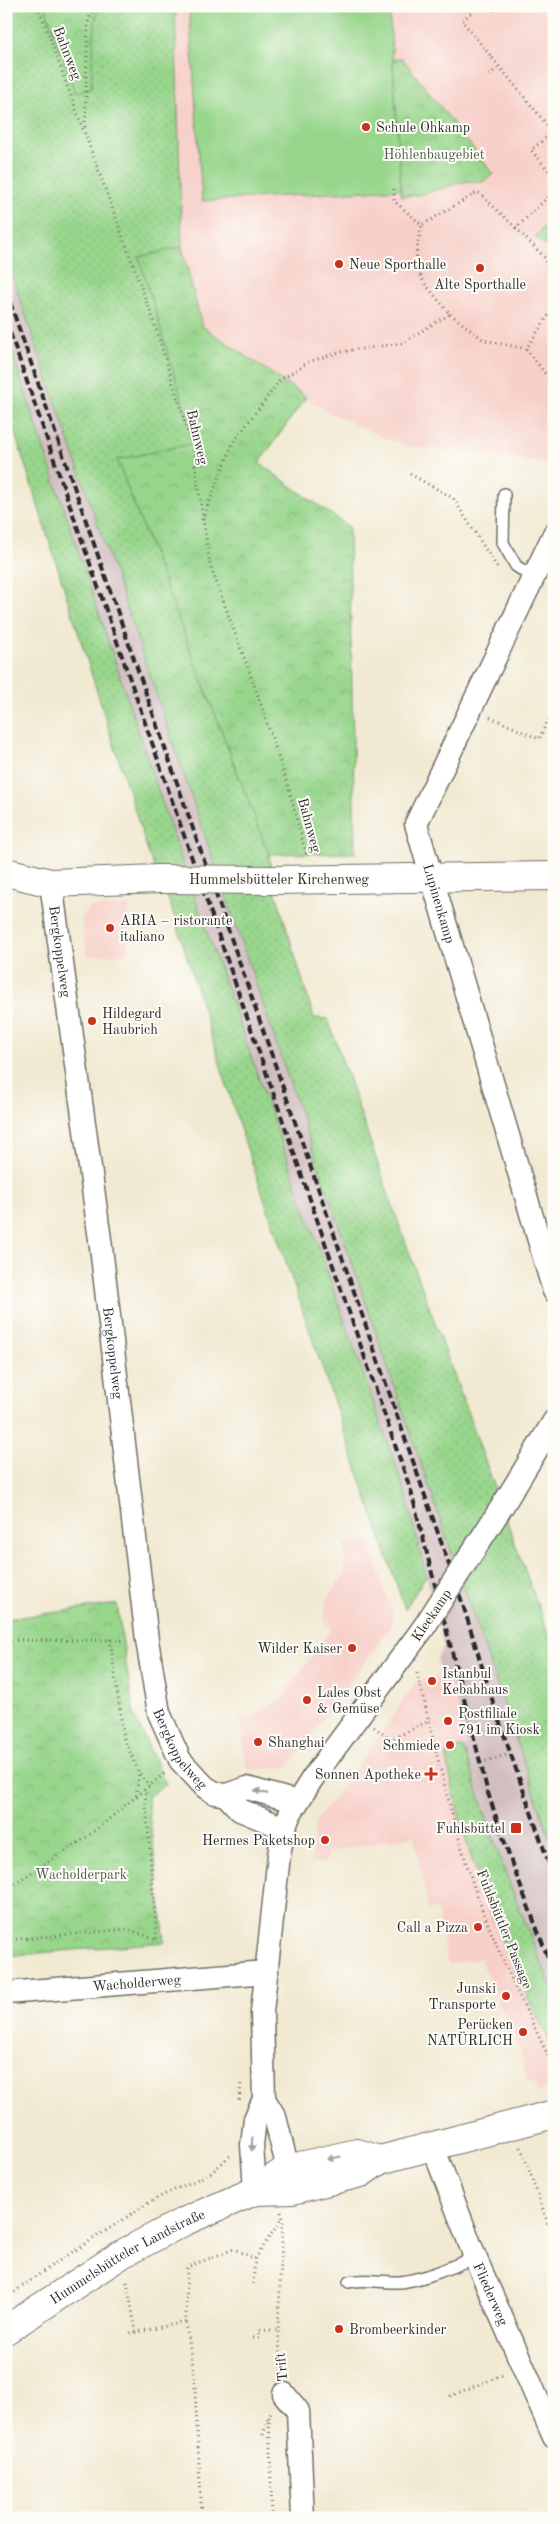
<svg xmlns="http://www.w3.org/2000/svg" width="560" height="2524" viewBox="0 0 560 2524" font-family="'Old Standard TT',serif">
<defs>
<pattern id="grass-dots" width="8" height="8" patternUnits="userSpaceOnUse" patternTransform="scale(1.25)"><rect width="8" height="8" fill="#98d68c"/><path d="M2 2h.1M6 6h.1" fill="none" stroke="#83b879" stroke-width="1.8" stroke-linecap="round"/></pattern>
<pattern id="park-crowns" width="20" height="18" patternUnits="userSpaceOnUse" patternTransform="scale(1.25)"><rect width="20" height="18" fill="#98d68c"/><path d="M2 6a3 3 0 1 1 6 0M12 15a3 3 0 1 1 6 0" fill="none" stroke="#83b879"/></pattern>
</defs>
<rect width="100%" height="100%" fill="#fdfcf7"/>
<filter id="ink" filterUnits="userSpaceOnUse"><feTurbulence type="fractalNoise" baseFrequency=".02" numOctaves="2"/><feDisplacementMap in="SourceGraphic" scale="10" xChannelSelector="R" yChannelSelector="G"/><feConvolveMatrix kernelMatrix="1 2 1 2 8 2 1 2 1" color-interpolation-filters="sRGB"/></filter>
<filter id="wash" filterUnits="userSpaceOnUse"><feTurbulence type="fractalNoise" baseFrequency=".0096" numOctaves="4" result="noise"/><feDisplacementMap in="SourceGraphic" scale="20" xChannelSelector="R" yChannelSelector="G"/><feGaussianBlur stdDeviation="1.12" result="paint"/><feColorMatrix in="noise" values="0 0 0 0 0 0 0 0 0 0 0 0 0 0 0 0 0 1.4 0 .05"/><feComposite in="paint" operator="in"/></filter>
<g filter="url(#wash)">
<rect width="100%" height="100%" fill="#f1e9d1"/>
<g fill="#f7d0c9">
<path d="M175 6H554V466L526 460 464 451 411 447 389 440 328 412 279 381 201 326 182 247Z"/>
<path d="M129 906V954L87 956 81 918 91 907Z"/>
<path d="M370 1542 392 1613V1625L288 1767 247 1770 240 1719 257 1715 281 1699 332 1628 324 1622 327 1598 345 1574 344 1543Z"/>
<path d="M450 1674 468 1746 446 1754 457 1809 554 2043V2087L539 2092 535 2084 527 2079 520 2049 480 1959 448 1964 437 1909 428 1910 414 1836 327 1852 325 1863 311 1862 316 1821 373 1745 416 1682Z"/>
</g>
<path fill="#d2bec1" d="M6 258 554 1850V1994L504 1870 463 1747 467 1746 450 1674 441 1676 437 1658 444 1647 405 1492 179 853 6 335Z"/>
<g fill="url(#grass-dots)" stroke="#62805c">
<path d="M6 6H45L75 93 99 6H175L182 247 140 257 162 313 195 443 117 460 269 854 272 880 314 1018 328 1019 391 1202 554 1650V1850L6 258Z"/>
<path d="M6 335 179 853 405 1492 426 1576 405 1609 240 1128 171 906 149 855 6 405Z"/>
<path d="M463 1747 504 1870 554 1994V2050C505 1955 463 1859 446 1753Z"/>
</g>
<g fill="url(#park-crowns)" stroke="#62805c">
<path d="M45 6H99L95 20 91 89 75 93Z"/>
<path d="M402 58 493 174 483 182 467 181 419 195 401 196 393 59Z"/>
<path d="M554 215V253L535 237Z"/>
<path d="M182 247 202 326 306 397 259 463 349 527 355 853 269 854 117 460 195 443 139 257Z"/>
<path d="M117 1604 134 1715 166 1784 147 1797 165 1942 6 1956V1619Z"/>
</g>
<path fill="#98d68c" stroke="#62805c" d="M189 6H389L401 189 202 201Z"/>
</g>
<g filter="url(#ink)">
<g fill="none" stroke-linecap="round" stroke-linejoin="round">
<defs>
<g id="lane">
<path d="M504 494 503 543 516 566 533 577"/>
<path d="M349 2282C367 2278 382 2283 400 2282 426 2279 451 2267 475 2257"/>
</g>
<g id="street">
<path id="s1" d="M554 534 416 824 554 1291"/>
<path id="s2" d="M51 883 101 1247 147 1640 159 1713 180 1760 205 1787 215 1793 226 1795 247 1788 297 1802"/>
<path d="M503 1505 554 1421"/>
<path d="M226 1795 240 1810 284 1828"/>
<path id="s3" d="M6 1993 267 1972"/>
<path d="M264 2099 275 2117 292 2185"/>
<path id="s4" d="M433 2147 475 2257 554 2437"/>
<path d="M255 2191 252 2145 255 2119 264 2099 262 2012 279 1855 284 1828 290 1814 312 1779 424 1627"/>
<path d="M284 2394 298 2411 303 2518"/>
</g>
<g id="secondary">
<path d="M6 872 51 883 159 879"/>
<path d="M272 880 554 876"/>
<path d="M255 2191 293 2190 361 2173 380 2160 554 2114"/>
<path id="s5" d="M6 2330 122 2254 183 2222 255 2191 287 2169 357 2153 380 2160"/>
</g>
</defs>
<use href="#lane" stroke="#706e65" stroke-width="14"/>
<use href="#street" stroke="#706e65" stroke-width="25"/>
<use href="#secondary" stroke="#706e65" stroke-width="30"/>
<g stroke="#706e65" stroke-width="3" stroke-dasharray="1 4" stroke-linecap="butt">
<path d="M38 6 153 319 192 445 210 565 255 687 289 789 307 857"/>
<path d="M478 6 462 21 553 132 531 150 554 177"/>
<path d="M489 6 493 10 497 6"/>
<path d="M548 6 554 10"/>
<path d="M489 75 499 67"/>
<path d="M85 127 88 23 93 6"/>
<path d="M394 189V201L422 225 478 192 516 228 554 191"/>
<path d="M516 228 545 258 554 299"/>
<path d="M450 314 484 340 526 349 554 307"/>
<path d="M526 349 554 385"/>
<path d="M410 474 453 498 497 567"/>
<path d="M202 520 233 443 279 381 308 362 340 352 402 343 450 314C420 277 409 274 422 225"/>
<path d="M490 717 539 739 554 707"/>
<path d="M110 1639 124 1739 139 1773 136 1797"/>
<path d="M6 1640H126"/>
<path d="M417 1673C436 1748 452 1825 478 1898 499 1956 527 2012 554 2068"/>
<path d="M374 1727 391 1740 434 1718"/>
<path d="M481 1763 506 1755"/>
<path d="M140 1774 150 1786"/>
<path d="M6 1889 87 1837 165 1773"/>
<path d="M6 1940 128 1929 157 1940 145 1791"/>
<path d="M239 2100 241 2084"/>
<path d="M521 2147 554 2241"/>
<path d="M281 2212 283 2218 278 2330 282 2375"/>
<path d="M127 2282 136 2332 186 2322"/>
<path d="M253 2284 255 2259 282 2218"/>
<path d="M6 2298 51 2266 155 2199 211 2173 232 2154"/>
<path d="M130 2333 136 2332"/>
<path d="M253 2338H259V2330H278"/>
<path d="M450 2396 505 2374"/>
<path d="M263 2435 268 2418"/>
<path d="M6 2516 8 2518"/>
<path d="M202 2518 194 2373 186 2322 187 2267 234 2249 255 2259"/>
<path d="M272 2518 269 2415 273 2410"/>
</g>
<use href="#lane" stroke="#fff" stroke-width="11"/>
<use href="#street" stroke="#fff" stroke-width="22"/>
<use href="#secondary" stroke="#fff" stroke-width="28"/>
<g stroke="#2b2b2b" stroke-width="4" stroke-dasharray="8 4" stroke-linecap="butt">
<path d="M6 291 463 1605 496 1712 554 1878"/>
<path d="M6 321 411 1491 488 1793 512 1864 554 1973"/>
</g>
<defs>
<path id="street-bridge" d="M424 1627 503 1505"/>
<path id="secondary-bridge" d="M159 879 272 880"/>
</defs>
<use href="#street-bridge" stroke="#706e65" stroke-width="25" stroke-linecap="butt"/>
<use href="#secondary-bridge" stroke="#706e65" stroke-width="30" stroke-linecap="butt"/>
<use href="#street-bridge" stroke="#fff" stroke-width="22"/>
<use href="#secondary-bridge" stroke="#fff" stroke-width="28"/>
</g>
<defs><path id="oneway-solid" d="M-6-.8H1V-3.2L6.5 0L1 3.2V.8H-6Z" transform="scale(1.25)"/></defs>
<g fill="#a0a0a0">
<use href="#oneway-solid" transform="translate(261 1792) rotate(-165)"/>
<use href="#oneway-solid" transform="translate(252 2144) rotate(93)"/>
<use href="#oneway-solid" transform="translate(334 2158) rotate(168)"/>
</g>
</g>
<g fill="#c8321e" stroke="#fdfcf7" stroke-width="2">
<circle cx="366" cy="127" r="5"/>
<circle cx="339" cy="264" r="5"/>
<circle cx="480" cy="268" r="5"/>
<circle cx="110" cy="928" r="5"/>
<circle cx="92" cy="1021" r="5"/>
<circle cx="352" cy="1648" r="5"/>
<circle cx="432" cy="1681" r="5"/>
<circle cx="307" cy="1700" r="5"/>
<circle cx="448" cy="1721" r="5"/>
<circle cx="258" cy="1742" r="5"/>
<circle cx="450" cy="1745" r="5"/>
<path d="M428.5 1766.5h5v5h5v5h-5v5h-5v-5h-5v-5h5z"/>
<rect x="510" y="1822" width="12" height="12" rx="2.5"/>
<circle cx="325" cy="1840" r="5"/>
<circle cx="478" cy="1927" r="5"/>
<circle cx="506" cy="1996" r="5"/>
<circle cx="523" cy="2032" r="5"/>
<circle cx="339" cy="2329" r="5"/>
</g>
<g text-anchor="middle" stroke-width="4" stroke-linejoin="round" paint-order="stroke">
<g font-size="14" fill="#2b2b2b" stroke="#fdfcf7">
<text transform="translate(68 53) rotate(69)" y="5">Bahnweg</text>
<text transform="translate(198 437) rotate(77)" y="5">Bahnweg</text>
<text transform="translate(310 825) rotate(75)" y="5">Bahnweg</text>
<text x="279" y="884">Hummelsbütteler Kirchenweg</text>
<text dy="5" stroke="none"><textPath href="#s1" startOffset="404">Lupinenkamp</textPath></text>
<text dy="5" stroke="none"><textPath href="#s2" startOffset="69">Bergkoppelweg</textPath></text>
<text dy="5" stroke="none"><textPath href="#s2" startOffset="474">Bergkoppelweg</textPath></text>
<text transform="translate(431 1615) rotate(-56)" y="5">Kleekamp</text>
<text dy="5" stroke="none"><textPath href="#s2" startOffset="879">Bergkoppelweg</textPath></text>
<text transform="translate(505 1929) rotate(68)" y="5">Fuhlsbüttler Passage</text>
<text dy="5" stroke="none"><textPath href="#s3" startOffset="131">Wacholderweg</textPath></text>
<text dy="5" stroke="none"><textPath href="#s5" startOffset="142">Hummelsbütteler Landstraße</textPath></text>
<text dy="5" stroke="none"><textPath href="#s4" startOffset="158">Fliederweg</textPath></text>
<text transform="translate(281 2367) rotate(-96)" y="5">Trift</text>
</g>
<g font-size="14" fill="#2b2b2b" stroke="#fdfcf7" text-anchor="start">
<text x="376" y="132">Schule Ohkamp</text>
<text x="349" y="269">Neue Sporthalle</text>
<text x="480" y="289" text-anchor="middle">Alte Sporthalle</text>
<text x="120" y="925">ARIA – ristorante<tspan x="120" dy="16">italiano</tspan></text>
<text x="102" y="1018">Hildegard<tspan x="102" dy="16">Haubrich</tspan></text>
<text x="342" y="1653" text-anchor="end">Wilder Kaiser</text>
<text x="442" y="1678">Istanbul<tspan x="442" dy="16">Kebabhaus</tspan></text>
<text x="317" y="1697">Lales Obst<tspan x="317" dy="16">&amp; Gemüse</tspan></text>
<text x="458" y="1718">Postfiliale<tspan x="458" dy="16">791 im Kiosk</tspan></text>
<text x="268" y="1747">Shanghai</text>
<text x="440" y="1750" text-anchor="end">Schmiede</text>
<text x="421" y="1779" text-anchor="end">Sonnen Apotheke</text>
<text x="505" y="1833" text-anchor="end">Fuhlsbüttel</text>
<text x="315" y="1845" text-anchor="end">Hermes Paketshop</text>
<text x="468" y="1932" text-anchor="end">Call a Pizza</text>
<text x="496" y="1993" text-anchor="end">Junski<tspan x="496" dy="16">Transporte</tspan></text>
<text x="513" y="2029" text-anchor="end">Perücken<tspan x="513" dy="16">NATÜRLICH</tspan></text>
<text x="349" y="2334">Brombeerkinder</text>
</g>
<g font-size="14" fill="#4c5e48" stroke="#fdfcf7">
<text x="434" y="159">Höhlenbaugebiet</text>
<text x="81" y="1879">Wacholderpark</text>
</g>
</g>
<rect width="560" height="2524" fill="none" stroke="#fdfcf7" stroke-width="25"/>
</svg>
